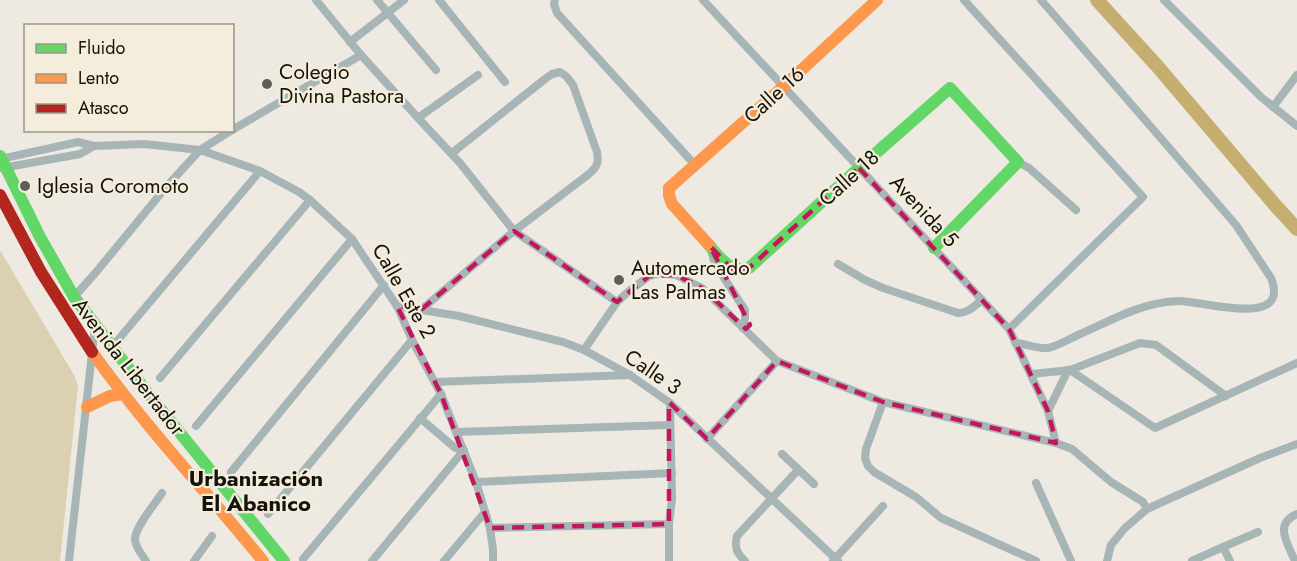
<svg xmlns="http://www.w3.org/2000/svg" width="1297" height="561" viewBox="0 0 1297 561" font-family="Jost,sans-serif">
<rect width="100%" height="100%" fill="#eeeae1"/>
<path fill="#dbd0b1" d="M0 250 74 375 78 386 60 561H0Z"/>
<g fill="none" stroke-linecap="round" stroke-linejoin="round">
<path stroke="#c5ae6f" stroke-width="14" d="M1097 0 1158 67 1275 205 1297 229"/>
<g stroke="#a8b5b7" stroke-width="8">
<path d="M316 0 361 55 418 118 460 163 514 231 617 302"/>
<path d="M377 0 436 70"/>
<path d="M439 0 505 82"/>
<path d="M555 0 554 4 557 13 695 165"/>
<path d="M703 0 1009 329 1048 411 1056 443"/>
<path d="M964 0 1143 197 1009 329"/>
<path d="M1164 0 1261 97 1297 126"/>
<path d="M350 42 404 0"/>
<path d="M1273 107 1297 75"/>
<path d="M418 118 478 75"/>
<path d="M232 130 361 55"/>
<path d="M0 159 78 142 94 146 144 144 200 150 260 171 299 192 310 200 352 239 397 306 412 340 441 394 476 482 490 528 493 550V561"/>
<path d="M1018 162 1029 168 1076 210"/>
<path d="M2 168 80 154 94 146"/>
<path d="M711 250 714 261 724 278 745 310V319L743 328"/>
<path d="M838 264 865 280 883 288 958 313C969 313 974 306 982 300"/>
<path d="M74 297 97 271 167 186 200 150 232 130"/>
<path d="M397 306 459 316 563 342 584 350 630 375 670 403 838 561"/>
<path d="M422 309 514 231 589 174C597 167 599 163 597 152L573 85 566 76 560 72 552 74 545 79 452 153"/>
<path d="M1016 343C1026 344 1038 349 1048 348 1058 346 1069 339 1078 335 1110 321 1142 302 1178 301 1200 300 1292 330 1271 278L1236 225 1041 0"/>
<path d="M112 347 260 171"/>
<path d="M584 350 617 302 628 292 649 276 661 273 676 275 702 288 777 361 883 402 1056 443 1072 449 1111 482 1143 502 1147 509"/>
<path d="M1070 370 1155 428 1297 363"/>
<path d="M1032 374 1070 370 1140 343 1156 345 1226 396"/>
<path d="M160 378 310 200"/>
<path d="M435 382 630 375"/>
<path d="M883 402 866 449 865 458 868 466 874 472 916 497 941 518 1036 561"/>
<path d="M1048 411 1068 370"/>
<path d="M420 418 454 447 458 449 462 447"/>
<path d="M196 426 352 239"/>
<path d="M456 432 670 425"/>
<path d="M707 439 777 361"/>
<path d="M782 454 814 484"/>
<path d="M231 472 384 285"/>
<path d="M476 482 672 473"/>
<path d="M1036 483 1071 561"/>
<path d="M268 514 412 340"/>
<path d="M490 528 669 524"/>
<path d="M1223 547 1258 532"/>
<path d="M303 559 441 394"/>
<path d="M69 561 95 326"/>
<path d="M146 561C142 555 135 547 135 539 135 527 155 504 162 493"/>
<path d="M194 561 212 536"/>
<path d="M372 561 464 450"/>
<path d="M444 561 485 512"/>
<path d="M669 561V524L672 499 670 403"/>
<path d="M745 561C737 553 734 548 737 536L798 470"/>
<path d="M833 561 883 506"/>
<path d="M1107 561 1111 545 1125 528 1147 509 1260 458 1297 444"/>
<path d="M1192 561 1223 547 1230 561"/>
<path d="M1295 561C1288 544 1273 524 1297 514"/>
</g>
<g stroke="#63d668" stroke-width="12">
<path d="M0 156 40 237 74 297 150 396 284 561"/>
<path d="M709 245C720 258 730 273 749 268L859 168 950 88 1018 162 934 248"/>
</g>
<g stroke="#ff974d" stroke-width="12">
<path d="M709 245 672 204 669 195V188L783 87 877 0"/>
<path d="M92 352C144 425 206 491 263 561"/>
<path d="M87 407 110 396 123 394"/>
</g>
<path stroke="#b3261e" stroke-width="12" d="M0 195 41 272 92 352"/>
</g>
<path fill="none" stroke="#c2185b" stroke-width="4.5" stroke-dasharray="12 8" stroke-linejoin="round" d="M859 168 1009 329 1048 411 1056 443 883 402 777 361 707 439 669 402V524L490 528 441 394 397 306 422 309 514 231 617 302 649 276 676 275 702 288 746 329 750 325 710 246 732 269 749 268Z"/>
<g fill="#615e57" stroke="#f4eddb" stroke-width="2">
<circle cx="267" cy="84" r="6"/>
<circle cx="25" cy="186" r="6"/>
<circle cx="619" cy="280" r="6"/>
</g>
<g text-anchor="middle" stroke-width="4.5" stroke-linejoin="round" paint-order="stroke">
<g font-size="21" fill="#15130c" stroke="#f4eddb" text-anchor="start">
<text x="279" y="79">Colegio<tspan x="279" dy="24">Divina Pastora</tspan></text>
<text x="37" y="193">Iglesia Coromoto</text>
<text x="631" y="275">Automercado<tspan x="631" dy="24">Las Palmas</tspan></text>
</g>
<g font-size="21" fill="#15130c" stroke="#f4eddb">
<text transform="translate(774 95) rotate(-42)" y="7">Calle 16</text>
<text transform="translate(849 178) rotate(-42)" y="7">Calle 18</text>
<text transform="translate(924 211) rotate(47)" y="7">Avenida 5</text>
<text transform="translate(404 291) rotate(60)" y="7">Calle Este 2</text>
<text transform="translate(129 367) rotate(52)" y="7">Avenida Libertador</text>
<text transform="translate(653 372) rotate(34)" y="7">Calle 3</text>
</g>
<g font-size="22" font-weight="bold" fill="#15130c" stroke="#f4eddb">
<text x="256" y="486">Urbanización<tspan x="256" dy="25">El Abanico</tspan></text>
</g>
</g>
<rect x="24" y="24" width="210" height="108" fill="#f4eddb" stroke="#9b9688" stroke-width="1.5"/>
<rect x="36" y="44" width="30" height="9" fill="#63d668" stroke="#9b9688" stroke-width="1.5"/>
<text x="78" y="54" font-size="18" fill="#15130c">Fluido</text>
<rect x="36" y="74" width="30" height="9" fill="#ff974d" stroke="#9b9688" stroke-width="1.5"/>
<text x="78" y="84" font-size="18" fill="#15130c">Lento</text>
<rect x="36" y="104" width="30" height="9" fill="#b3261e" stroke="#9b9688" stroke-width="1.5"/>
<text x="78" y="114" font-size="18" fill="#15130c">Atasco</text>
</svg>
